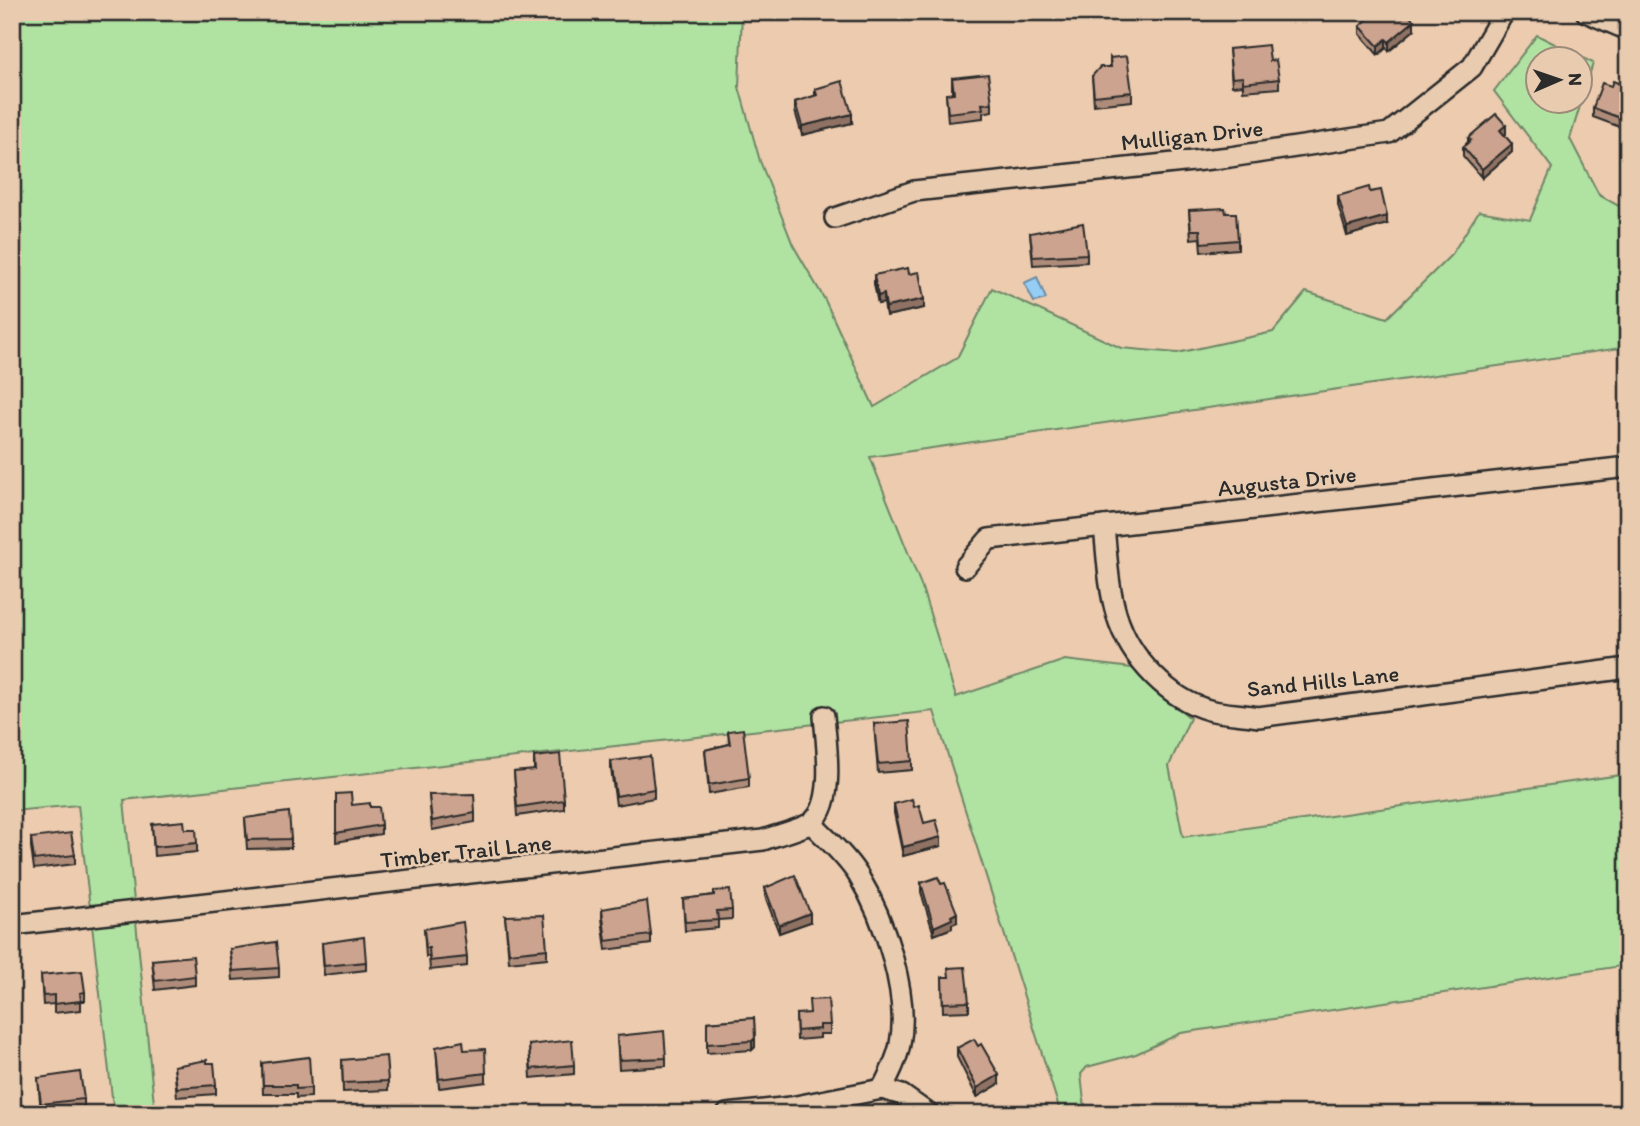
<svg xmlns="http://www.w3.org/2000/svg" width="1640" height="1126" viewBox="0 0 1640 1126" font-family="Itim,sans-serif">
<rect width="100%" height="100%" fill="#eccbaf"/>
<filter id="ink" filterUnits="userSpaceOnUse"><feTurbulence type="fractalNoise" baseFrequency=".0143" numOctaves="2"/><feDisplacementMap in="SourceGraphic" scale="14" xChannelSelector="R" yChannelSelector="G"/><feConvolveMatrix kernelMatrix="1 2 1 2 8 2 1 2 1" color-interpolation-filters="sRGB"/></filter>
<g filter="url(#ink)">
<path fill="#b0e2a2" stroke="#6e8666" stroke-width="2" fill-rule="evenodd" d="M12 12H742L739 87 760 161 793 245 825 300 874 407 957 358 992 288 1121 348 1177 353 1273 332 1306 292 1387 318 1452 254 1479 211 1530 220 1552 168 1494 91 1537 35 1593 63 1570 139 1599 195 1628 211V347L870 457 921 585 956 697 1065 660 1132 668 1190 718 1169 766 1183 837 1628 774V965L1181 1033 1136 1054 1087 1067 1081 1074 1084 1102 1089 1114H1061L934 711 124 800 155 1114H114L78 805 12 811ZM1538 60H1580V102H1538Z"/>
<path fill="#95cdf4" stroke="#6b8ca4" stroke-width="2" d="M1037 277 1046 299 1034 302 1024 283Z"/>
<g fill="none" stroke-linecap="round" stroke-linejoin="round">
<defs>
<g id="minor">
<path d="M1586 12 1628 30"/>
<path d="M835 218 914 191 1230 157 1389 133 1472 67 1504 12"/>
<path d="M1104 526C1110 587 1109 631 1154 676 1170 692 1187 704 1209 710 1224 714 1242 714 1258 717L1628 668"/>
<path d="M965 567 989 539 1628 467"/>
<path d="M811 823C827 839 846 856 858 875 884 918 910 994 900 1044 897 1060 889 1075 882 1089"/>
<path d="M12 925 763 840C777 835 795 831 809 824 837 808 826 742 824 716"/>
<path d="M727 1114 791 1107 882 1089 902 1095 929 1114"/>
</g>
</defs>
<use href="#minor" stroke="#2b2b2b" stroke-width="24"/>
<use href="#minor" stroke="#e9ccb0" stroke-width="19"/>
</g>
<g fill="#af8c7a" stroke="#2b2b2b" stroke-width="2">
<path d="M1360 26 1414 30 1389 51 1386 48 1378 55 1360 34Z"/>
<path d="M1229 49 1270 61 1279 79V88L1243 91V85L1232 86Z"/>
<path d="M1110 58 1132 92V101L1094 105 1092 76 1110 67Z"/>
<path d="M952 78 992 103V111L983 113V118L948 122 946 94H952Z"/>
<path d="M1611 86 1628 87V130L1593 117V108Z"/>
<path d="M815 89 852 123 802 135 795 111V102L815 96Z"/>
<path d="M1506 134 1504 135 1512 152 1482 178 1463 156V147L1468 142V138Z"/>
<path d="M1338 196 1387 224 1347 236 1338 205Z"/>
<path d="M1189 210 1226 213 1238 240V249L1201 252 1200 238 1191 239Z"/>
<path d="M1030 233 1087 254V262L1033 265Z"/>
<path d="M909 274 924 308 886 316 884 303 878 304 874 284V275Z"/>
<path d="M874 724 912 761V770L878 773Z"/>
<path d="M728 731 749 778V787L709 794 705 750 729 744Z"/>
<path d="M534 757 564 800V809L517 816 514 772 534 771Z"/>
<path d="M611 761 654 789V798L616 805 611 769Z"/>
<path d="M336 794 352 805 370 807 381 825V834L336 842Z"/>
<path d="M429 795 475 813V822L432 830Z"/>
<path d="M894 804 914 807 924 823 941 846 903 856 894 813Z"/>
<path d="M245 818 291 839V848L247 849Z"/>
<path d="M152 824 185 829 197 843V852L154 856Z"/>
<path d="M31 838 75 855V864L34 869 31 847Z"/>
<path d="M921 883 957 922 952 924V928L934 935 921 892Z"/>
<path d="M765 888 810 922 779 933 765 896Z"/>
<path d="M714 895 732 910V919L718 920V928L685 931 683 899Z"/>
<path d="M602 909 651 935V944L606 950 602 918Z"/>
<path d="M505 916 547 949V958L509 962Z"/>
<path d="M424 929 467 957V966L430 970 429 956 426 957Z"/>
<path d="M322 943 366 962V970L324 975Z"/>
<path d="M230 949 279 968V977L233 980Z"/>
<path d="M152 960 195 976V985L155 990Z"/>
<path d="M41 975 85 992V1001H81V1010L54 1013V1004L43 1005Z"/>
<path d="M942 977 969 1002V1011L943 1012Z"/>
<path d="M12 1004 14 1024V1032L12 1033Z"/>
<path d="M796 1014 830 1025V1034H820V1038L797 1040Z"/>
<path d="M754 1018 755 1047 752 1050 707 1053V1022Z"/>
<path d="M617 1036 666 1058V1066L619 1069Z"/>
<path d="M529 1045 574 1065V1074L531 1078Z"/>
<path d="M436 1047 464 1050 486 1073V1082L439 1088Z"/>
<path d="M957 1048 999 1084 977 1097 957 1057Z"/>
<path d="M342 1060 388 1081V1090L343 1092Z"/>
<path d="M207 1063 216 1085V1094L177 1097 174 1066Z"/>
<path d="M262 1063 311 1088V1097L296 1098V1094H263Z"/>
<path d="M38 1078 84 1099V1107L41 1113Z"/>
</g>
<g fill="#8f7263" stroke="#2b2b2b" stroke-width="2">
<path d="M1414 21V30L1389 51V42Z"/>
<path d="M1386 39V48L1378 55V46Z"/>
<path d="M852 114V123L802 135V126Z"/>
<path d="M1506 125V134L1500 139V130Z"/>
<path d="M1512 144V152L1482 178V169Z"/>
<path d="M1387 216V224L1347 236V227Z"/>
<path d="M884 294V303L878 304V296Z"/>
<path d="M924 299V308L886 316V307Z"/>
<path d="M941 837V846L903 856V847Z"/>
<path d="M810 913V922L779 933V925Z"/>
<path d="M957 913V922L952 924V928L934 935V927L951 916Z"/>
<path d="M755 1038V1047L752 1050V1041Z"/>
<path d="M999 1075V1084L977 1097V1088Z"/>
</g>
<g fill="#cca38e" stroke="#2b2b2b" stroke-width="2">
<path d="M1376 12H1406L1414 21 1389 42 1386 39 1378 46 1360 26Z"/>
<path d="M1268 45 1270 61 1276 60 1279 79 1243 83V77L1232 78 1229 49Z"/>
<path d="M1127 56 1132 92 1094 96 1092 76 1100 67H1111L1110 58Z"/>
<path d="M988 74 992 103 982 104 983 109 948 113 946 94 954 93 952 78Z"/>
<path d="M842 81 852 114 802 126 795 102 817 95 815 89Z"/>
<path d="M1613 81 1628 87V121L1593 108 1602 83 1611 86Z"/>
<path d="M1496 114 1506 125 1500 130 1512 144 1482 169 1463 147 1471 140 1468 138Z"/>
<path d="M1369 187 1370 192 1381 190 1387 216 1347 227 1338 196Z"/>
<path d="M1225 208 1226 213H1236L1238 240 1201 243 1200 230H1191L1189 210Z"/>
<path d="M1083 223 1087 254 1033 257 1030 233Z"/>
<path d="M908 268 909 274 919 272 924 299 886 307 884 294 878 296 874 275Z"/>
<path d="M909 721 912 761 878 764 874 724Z"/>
<path d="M743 729 749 778 709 785 705 750 730 744 728 731Z"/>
<path d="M560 754 564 800 517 807 514 772 535 770 534 757Z"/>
<path d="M650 756 654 789 616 796 611 761Z"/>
<path d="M351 793 352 805 370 803V807H379L381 825 336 833V794Z"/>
<path d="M474 794 475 813 432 821 429 795Z"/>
<path d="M912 799 914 807 919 805 924 823 936 820 941 837 903 847 894 804Z"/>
<path d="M289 812 291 839 247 840 245 818Z"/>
<path d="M184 821 185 829H196L197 843 154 847 152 824Z"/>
<path d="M71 833 75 855 34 860 31 838Z"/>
<path d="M795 875 810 913 779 925 765 888Z"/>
<path d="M938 877 941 884 945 883 957 913 951 916 952 919 934 927 921 883Z"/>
<path d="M730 890 732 910 717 911 718 920 685 922 683 899 714 895V891Z"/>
<path d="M647 901 651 935 606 941 602 909Z"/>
<path d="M544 915 547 949 509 953 505 916Z"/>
<path d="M463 922 467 957 430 961 429 948H426L424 929Z"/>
<path d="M364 937 366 962 324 966 322 943Z"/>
<path d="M276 942 279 968 233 971 230 949Z"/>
<path d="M193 956 195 976 155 981 152 960Z"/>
<path d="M965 967 969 1002 943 1003 942 977H949L948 968Z"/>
<path d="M82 971 85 992 80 993 81 1001 54 1004V995L43 996 41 975Z"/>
<path d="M828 999 830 1025H820V1029L797 1031 796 1014 810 1013 809 1000Z"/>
<path d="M12 1004 14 1024H12Z"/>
<path d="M754 1018 755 1038 752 1041 707 1044V1022Z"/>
<path d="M664 1031 666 1058 619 1060 617 1036Z"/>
<path d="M974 1039 978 1046 981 1044 999 1075 977 1088 957 1048Z"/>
<path d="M572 1040 574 1065 531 1069 529 1045Z"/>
<path d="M463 1041 464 1050 485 1049 486 1073 439 1079 436 1047Z"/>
<path d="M386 1056 388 1081 343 1083 342 1060Z"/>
<path d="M309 1057 311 1088 296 1089V1085H263L262 1063Z"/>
<path d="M207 1060V1063H214L216 1085 177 1088 174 1066Z"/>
<path d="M80 1072 84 1099 41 1104 38 1078Z"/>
</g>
</g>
<g text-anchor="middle" stroke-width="5" stroke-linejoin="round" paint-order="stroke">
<g font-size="23" fill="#2b2b2b" stroke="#e9ccb0">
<text transform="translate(1192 135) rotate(-6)" y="8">Mulligan Drive</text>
<text transform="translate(1287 481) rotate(-6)" y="8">Augusta Drive</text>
<text transform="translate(1323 681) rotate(-6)" y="8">Sand Hills Lane</text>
<text transform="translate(466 851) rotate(-6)" y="8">Timber Trail Lane</text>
</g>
</g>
<rect width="1640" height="1126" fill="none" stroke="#e9ccb0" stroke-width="42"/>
<rect x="21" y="21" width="1598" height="1084" fill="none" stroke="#2b2b2b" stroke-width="2.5" filter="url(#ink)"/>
<g transform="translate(1559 80) rotate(88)"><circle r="33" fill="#e9ccb0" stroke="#9d8c7b" stroke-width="2"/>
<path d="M0-5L12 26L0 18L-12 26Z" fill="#2b2b2b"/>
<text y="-10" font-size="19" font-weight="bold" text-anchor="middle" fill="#2b2b2b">N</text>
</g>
</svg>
